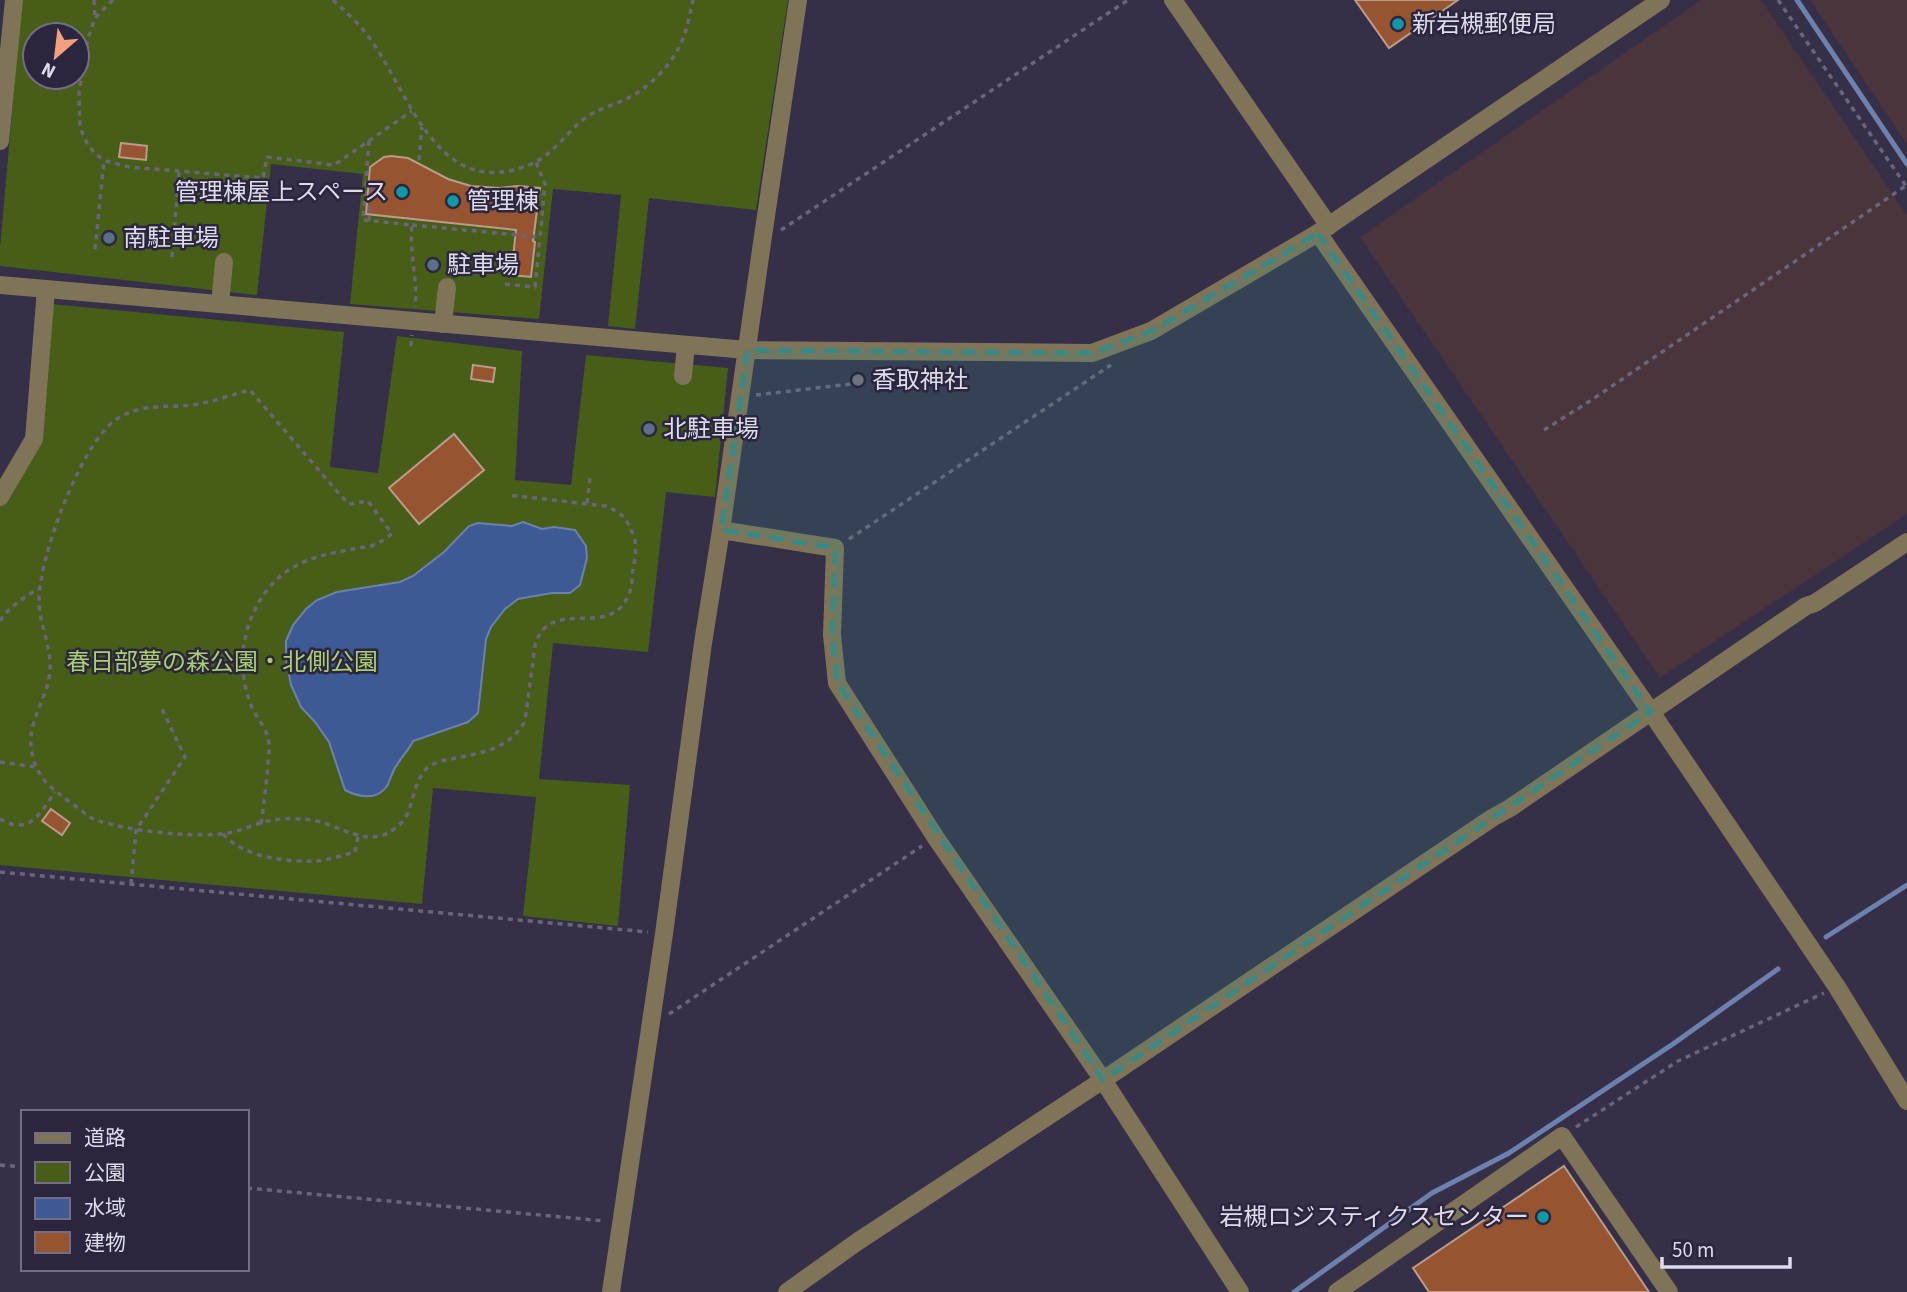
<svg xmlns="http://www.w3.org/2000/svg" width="1907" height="1292" viewBox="0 0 1907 1292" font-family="'Source Sans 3','Noto Sans JP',sans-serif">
<rect width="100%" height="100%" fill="#352f48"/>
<g fill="#49353b">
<path d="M1701 0H1761L1907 215V514L1660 678 1360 237Z"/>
<path d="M1810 0H1907V144Z"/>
</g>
<g fill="#475e18" fill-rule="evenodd">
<path d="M22 0H788L756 210 649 198 635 329 608 326 621 195 553 189 539 319 350 304 363 174 271 164 257 295 0 266V248ZM35 35H77V77H35Z"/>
<path d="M51 304 344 332 330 467 378 473 397 336 522 351 515 480 571 485 586 355 728 368 715 497 666 492 648 652 553 643 539 779 630 785 618 926 523 916 536 797 433 788 422 904 0 865V503L37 440Z"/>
</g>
<path fill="#3d5a94" stroke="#6d81ae" stroke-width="2" d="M523 522 542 529 554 527 575 530 586 546 587 558 580 585 570 593H552L518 599 505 609 491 627 486 639 478 713 468 722 413 741C409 750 402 756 397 765 392 771 391 779 387 786 377 801 358 797 345 790L329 742 315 722 301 707 291 685 286 659V641L293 625 306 609 317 600 337 592 400 582 413 576 444 552 469 526 478 523 512 526Z"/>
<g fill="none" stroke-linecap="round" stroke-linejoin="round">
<g stroke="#6d81ae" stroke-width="5">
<path d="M1797 0 1907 164"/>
<path d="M1826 937 1907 885"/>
<path d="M1294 1292 1432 1193 1509 1153 1673 1044 1778 969"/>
</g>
</g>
<g fill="#965431" stroke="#ba9b8c" stroke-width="2">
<path d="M1355 0H1458L1389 48Z"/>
<path d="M121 143 147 146 146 160 119 157Z"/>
<path d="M391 156 408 158 448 179 471 186 499 188 518 186 540 188 533 241 535 242 531 277 511 275 516 230 366 214 370 167 384 157Z"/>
<path d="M473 365 495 368 493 382 471 379Z"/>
<path d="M454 434 484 470 419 524 389 488Z"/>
<path d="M51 809 70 823 62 835 42 821Z"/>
<path d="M1564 1166 1649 1292H1429L1413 1268Z"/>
</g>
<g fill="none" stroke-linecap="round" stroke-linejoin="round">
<g stroke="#6a657b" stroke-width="3.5" stroke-dasharray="5 5" stroke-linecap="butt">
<path d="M94 0 95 18"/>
<path d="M113 0 95 18 88 38 79 93 80 128 87 143 95 154 106 161 129 167 263 178 267 157 334 165 412 111"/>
<path d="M333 0C347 13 362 26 373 43 412 100 440 203 531 164 554 155 568 129 588 116 602 107 618 104 632 96 654 83 675 61 684 36 688 25 690 12 693 0"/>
<path d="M1778 0 1906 186"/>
<path d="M369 141 363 220 412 225C409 253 418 279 415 307"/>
<path d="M419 160 422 127"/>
<path d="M369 221 372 183"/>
<path d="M412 225 540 237 545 184 536 162"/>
<path d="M781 230 1128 0"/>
<path d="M95 249 104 161"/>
<path d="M172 257 179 172"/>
<path d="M505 284 535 287 540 237"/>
<path d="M411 346 412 335"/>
<path d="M756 395 851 384"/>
<path d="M1544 430 1590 401 1907 185"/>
<path d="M587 503 590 478"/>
<path d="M849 539 1111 365"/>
<path d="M0 621C10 606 24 597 40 588"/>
<path d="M0 762 36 767"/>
<path d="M0 819C5 821 11 825 17 825 35 827 46 804 55 792"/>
<path d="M261 824C264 804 266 785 268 765 268 758 270 750 269 744 268 729 256 718 251 705 233 661 245 605 283 574 301 560 325 554 348 550 356 548 366 548 374 545 380 543 387 537 392 534L368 501 349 504 341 496 250 390C231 395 212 402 192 405 165 408 138 403 114 421 80 447 37 561 39 604 40 624 51 647 50 668 50 694 28 720 31 746 34 777 51 788 74 805 81 810 88 817 96 820 129 831 185 837 220 834 238 833 255 823 273 820 286 818 302 818 316 821 347 828 373 852 401 823 414 810 411 786 426 769 432 763 443 760 451 759 480 753 509 750 525 721L535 645C550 593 613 644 630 591 632 587 632 580 632 575 634 563 638 549 634 537 627 519 624 514 606 506L508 495"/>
<path d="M223 834C245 858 286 862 317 861 329 860 343 855 355 852L358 836"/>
<path d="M0 872 648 932"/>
<path d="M131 884 136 830 185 757 160 705"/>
<path d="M669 1014 922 846"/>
<path d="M1576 1127 1678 1061 1824 993"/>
<path d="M0 1165 23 1167"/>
<path d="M247 1188 605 1221"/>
</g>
<g stroke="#7f7457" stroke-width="18">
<path d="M1173 0 1329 226"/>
<path d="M0 141 14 0"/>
<path d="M1318 233 1651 712 1837 987 1907 1101"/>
<path d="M0 285 747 350 1092 353 1151 331 1318 233 1661 0"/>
<path d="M220 304 224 262"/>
<path d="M443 324 447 287"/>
<path d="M683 376 686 345"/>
<path d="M0 497 34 439 46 289"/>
<path d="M721 530 835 548 832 635 837 683 936 838 1103 1080 1240 1292"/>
<path d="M611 1292 664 934 703 643 721 530 762 243 798 0"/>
<path d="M787 1292 857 1242 1103 1080 1492 818 1510 808 1806 606 1815 603 1907 542"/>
<path d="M1337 1292 1562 1136 1669 1292"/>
</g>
</g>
<path fill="#388a87" fill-opacity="0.2" stroke="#388a87" stroke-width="5" stroke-dasharray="14 9" stroke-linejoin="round" d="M1318 233 1651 712 1103 1080 837 683 832 635 835 548 721 530 747 350 1092 353 1151 331Z"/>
<g fill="#0f9aa8" stroke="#2b263d" stroke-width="2.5">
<circle cx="1398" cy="24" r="7"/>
<circle cx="402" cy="192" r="7"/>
<circle cx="453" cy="201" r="7"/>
<circle cx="1543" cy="1217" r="7"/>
</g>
<g fill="#5c6f8a" stroke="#2b263d" stroke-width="2.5">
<circle cx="109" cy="238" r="7"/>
<circle cx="433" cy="265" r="7"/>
<circle cx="649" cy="429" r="7"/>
</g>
<circle fill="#6b7280" stroke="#2b263d" stroke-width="2.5" cx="858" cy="380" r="7"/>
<g text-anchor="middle" stroke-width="5" stroke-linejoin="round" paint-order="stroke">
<g font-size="24" fill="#dedbeb" stroke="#2b263d" text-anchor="start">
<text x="1412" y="32">新岩槻郵便局</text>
<text x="388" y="200" text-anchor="end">管理棟屋上スペース</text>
<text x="467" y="209">管理棟</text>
<text x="123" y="246">南駐車場</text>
<text x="447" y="273">駐車場</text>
<text x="872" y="388">香取神社</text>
<text x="663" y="437">北駐車場</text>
<text x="1529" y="1225" text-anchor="end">岩槻ロジスティクスセンター</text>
</g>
<g font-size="24" fill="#abcf6e" stroke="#2b263d">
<text x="222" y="670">春日部夢の森公園・北側公園</text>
</g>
</g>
<rect x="21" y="1110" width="228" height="161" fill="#2b263d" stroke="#736e83" stroke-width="2"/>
<rect x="35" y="1133" width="35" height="10" fill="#7f7457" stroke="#736e83" stroke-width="2"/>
<text x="84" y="1145" font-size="21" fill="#dedbeb">道路</text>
<rect x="35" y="1162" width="35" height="21" fill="#475e18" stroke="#736e83" stroke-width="2"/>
<text x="84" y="1180" font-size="21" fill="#dedbeb">公園</text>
<rect x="35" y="1198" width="35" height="21" fill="#3d5a94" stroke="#736e83" stroke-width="2"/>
<text x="84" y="1215" font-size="21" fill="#dedbeb">水域</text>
<rect x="35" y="1232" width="35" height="21" fill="#965431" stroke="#736e83" stroke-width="2"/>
<text x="84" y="1250" font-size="21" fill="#dedbeb">建物</text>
<g transform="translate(56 56) rotate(208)"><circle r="33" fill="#2b263d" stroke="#736e83" stroke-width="2"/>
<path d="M0-5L12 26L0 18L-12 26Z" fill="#f2a07f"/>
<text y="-10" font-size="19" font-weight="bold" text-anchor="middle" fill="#dedbeb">N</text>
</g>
<path d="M1662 1257v10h128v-10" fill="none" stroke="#dedbeb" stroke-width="3.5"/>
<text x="1672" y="1257" font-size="21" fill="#dedbeb" stroke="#2b263d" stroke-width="5" paint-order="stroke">50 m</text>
</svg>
